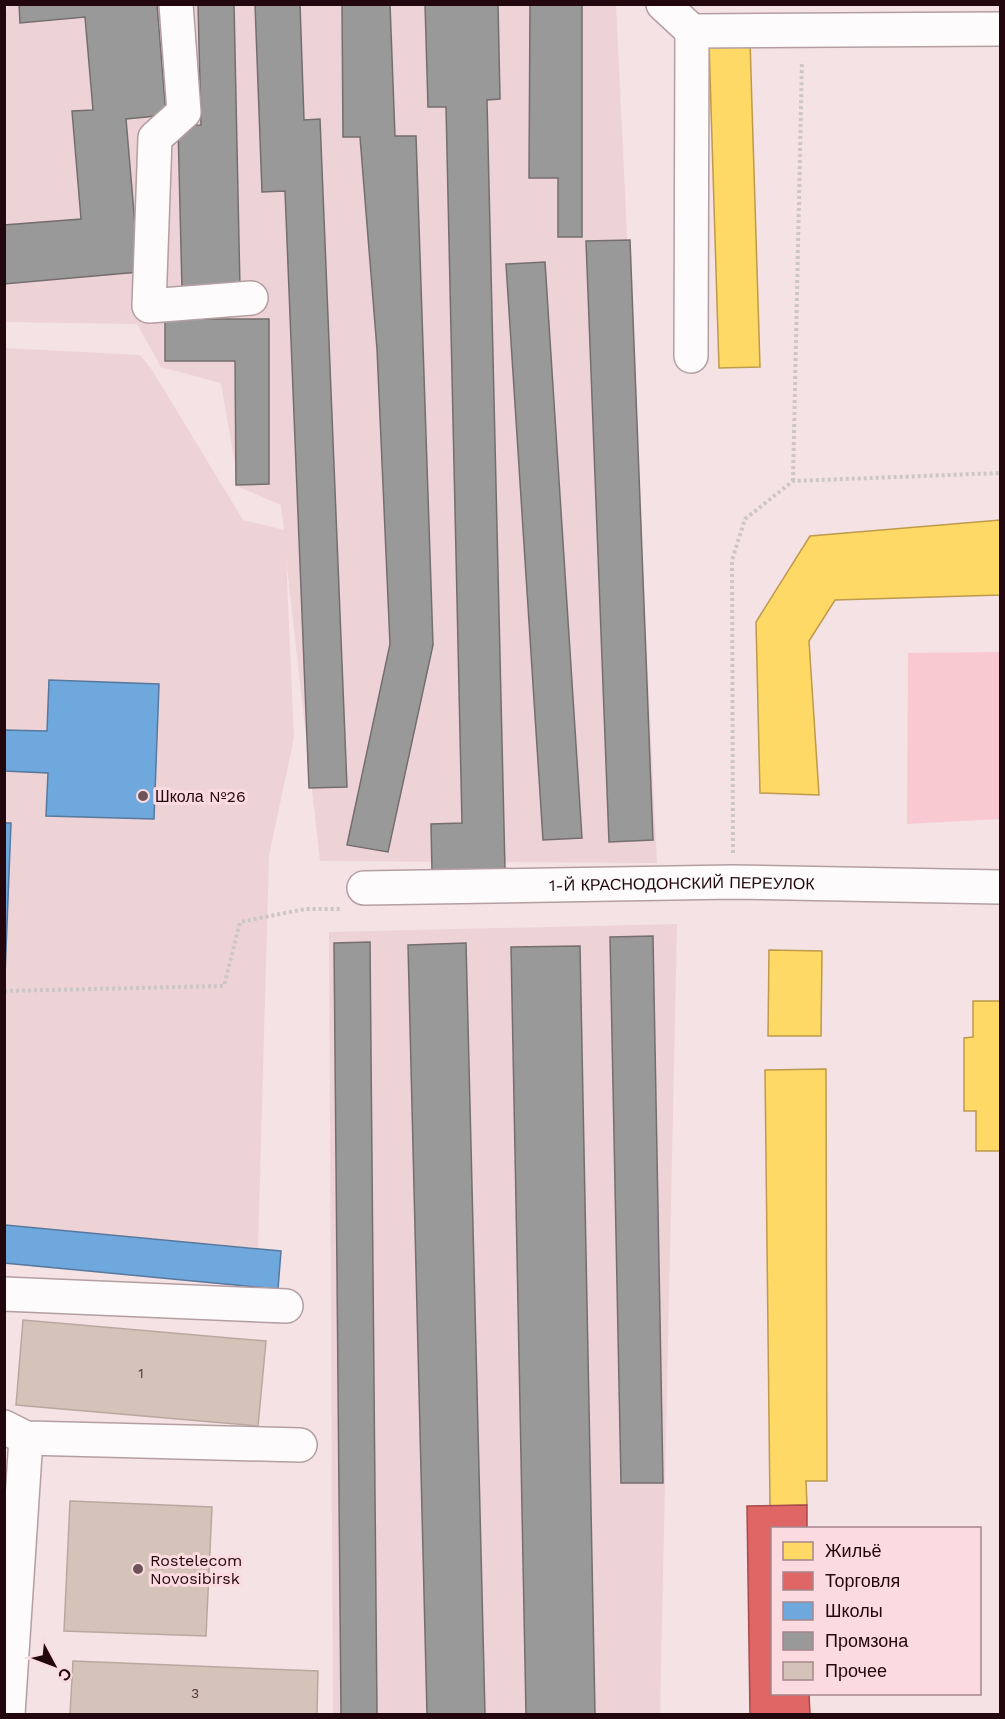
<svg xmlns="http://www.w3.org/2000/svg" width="1005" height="1719" viewBox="0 0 1005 1719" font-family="'Work Sans',sans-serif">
<rect width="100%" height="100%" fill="#f4e2e5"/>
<g fill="#edd2d6">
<path d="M8 5H616L657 863 320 861 286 558 294 738 269 855 258 1248 5 1232 4 348 140 355 152 370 243 520 284 530 281 505 239 487 221 383 161 367 137 324 5 322 4 20Z"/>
<path d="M677 924 660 1714H333L329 932Z"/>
</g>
<path fill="#f8c9d1" d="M1000 652V819L907 824 908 653Z"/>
<g fill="#ffd966" stroke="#bd9a4c" stroke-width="1.5">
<path d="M750 41 760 367 719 368 709 42Z"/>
<path d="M1000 520V595L835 600 809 641 819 795 760 793 756 622 810 536Z"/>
<path d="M769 950 822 951 821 1036H768Z"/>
<path d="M973 1001H1000V1151H976V1111H964V1038L973 1037Z"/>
<path d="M826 1069 827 1481H806L807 1505 770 1506 765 1070Z"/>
</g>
<path fill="#e06666" stroke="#a74a4c" stroke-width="1.5" d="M807 1505V1528H772V1694H809L810 1714H750L747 1506Z"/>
<g fill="#6fa8dc" stroke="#58789e" stroke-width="1.5">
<path d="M49 680 159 684 154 819 46 816 48 773 4 771V730L47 731Z"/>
<path d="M4 823H11L5 975 4 974Z"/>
<path d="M5 1225 281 1251 278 1289 4 1263Z"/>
</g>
<g fill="#999" stroke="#756e6f" stroke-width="1.5">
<path d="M19 4H157L166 115 126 119 139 272 4 284V225L81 219 72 111 93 110 85 17 20 23Z"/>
<path d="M198 4H234L240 289 182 290 178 126 201 125Z"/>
<path d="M255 4H300L304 120 320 119 347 787 309 788 285 191 262 192Z"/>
<path d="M342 4H390L395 136H416L433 645 388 852 347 845 390 644 377 349 360 137H343Z"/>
<path d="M425 4H498L500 99 487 100 505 870 432 872 431 824 462 823 446 107H428Z"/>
<path d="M530 4H582V237H558V178H529Z"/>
<path d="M630 240 653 840 609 842 586 241Z"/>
<path d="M545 262 582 838 543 840 506 264Z"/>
<path d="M165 319H269V484L236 485 235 361H165Z"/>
<path d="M653 936 663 1483H621L610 937Z"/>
<path d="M370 942 377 1714H341L334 943Z"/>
<path d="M466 943 485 1714H427L408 945Z"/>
<path d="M580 946 595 1714H526L511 947Z"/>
</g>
<g fill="#d5c3ba" stroke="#b9a89f" stroke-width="1.5">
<path d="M23 1320 266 1341 258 1426 16 1405Z"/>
<path d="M70 1501 212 1507 206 1636 64 1631Z"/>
<path d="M73 1661 318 1671 317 1714H70Z"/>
</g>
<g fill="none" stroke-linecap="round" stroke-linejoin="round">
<defs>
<g id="minor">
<path d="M176 4 184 112 155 138 149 306 251 298"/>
<path d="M663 4 692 31 1000 29"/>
<path d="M691 356 692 31"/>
<path id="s1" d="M364 888 733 882 1000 887"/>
<path d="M4 1294 286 1306"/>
<path d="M4 1427 26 1438 300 1445"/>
<path d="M8 1714 26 1438"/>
</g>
</defs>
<use href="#minor" stroke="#b49ea2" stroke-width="36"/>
<g stroke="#cdc6c7" stroke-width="4" stroke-dasharray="3 3" stroke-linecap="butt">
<path d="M793 481 802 61"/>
<path d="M733 853 732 560 745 519 793 481 1000 473"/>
<path d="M4 991 224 986 240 922 305 909H342"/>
</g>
<use href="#minor" stroke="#fdfbfb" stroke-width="33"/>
</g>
<g fill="#6c5459" stroke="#fbdbe0" stroke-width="2">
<circle cx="143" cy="796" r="6"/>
<circle cx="138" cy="1569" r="6"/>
</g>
<g text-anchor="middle" stroke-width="6" stroke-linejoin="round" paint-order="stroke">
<g font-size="14" fill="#4f3739">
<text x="141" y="1378">1</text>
<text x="195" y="1698">3</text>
</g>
<g font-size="16" fill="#22080e" stroke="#fbdbe0" text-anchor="start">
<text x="155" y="802">Школа №26</text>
<text x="150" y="1566">Rostelecom<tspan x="150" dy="18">Novosibirsk</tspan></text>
</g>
<g font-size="16" fill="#22080e" stroke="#fbdbe0">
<text dy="6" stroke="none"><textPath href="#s1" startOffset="318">1-Й КРАСНОДОНСКИЙ ПЕРЕУЛОК</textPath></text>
</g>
</g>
<rect width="1005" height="1719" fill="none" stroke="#22080e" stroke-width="12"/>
<rect x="771" y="1527" width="210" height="168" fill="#fbdbe0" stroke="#a4878c" stroke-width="1.5"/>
<rect x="783" y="1542" width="30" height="18" fill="#ffd966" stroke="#a4878c" stroke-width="1.5"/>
<text x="825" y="1557" font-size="18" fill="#22080e">Жильё</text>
<rect x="783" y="1572" width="30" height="18" fill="#e06666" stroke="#a4878c" stroke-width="1.5"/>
<text x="825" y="1587" font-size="18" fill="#22080e">Торговля</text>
<rect x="783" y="1602" width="30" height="18" fill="#6fa8dc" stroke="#a4878c" stroke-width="1.5"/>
<text x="825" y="1617" font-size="18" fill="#22080e">Школы</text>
<rect x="783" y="1632" width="30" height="18" fill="#999999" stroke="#a4878c" stroke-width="1.5"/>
<text x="825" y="1647" font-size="18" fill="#22080e">Промзона</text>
<rect x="783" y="1662" width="30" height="18" fill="#d5c3ba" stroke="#a4878c" stroke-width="1.5"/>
<text x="825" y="1677" font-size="18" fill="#22080e">Прочее</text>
<g transform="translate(54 1665) rotate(131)" stroke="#fbdbe0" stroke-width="4.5" paint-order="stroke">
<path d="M0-4.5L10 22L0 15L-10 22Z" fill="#22080e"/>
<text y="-9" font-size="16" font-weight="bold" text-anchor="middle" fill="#22080e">С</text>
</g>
</svg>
